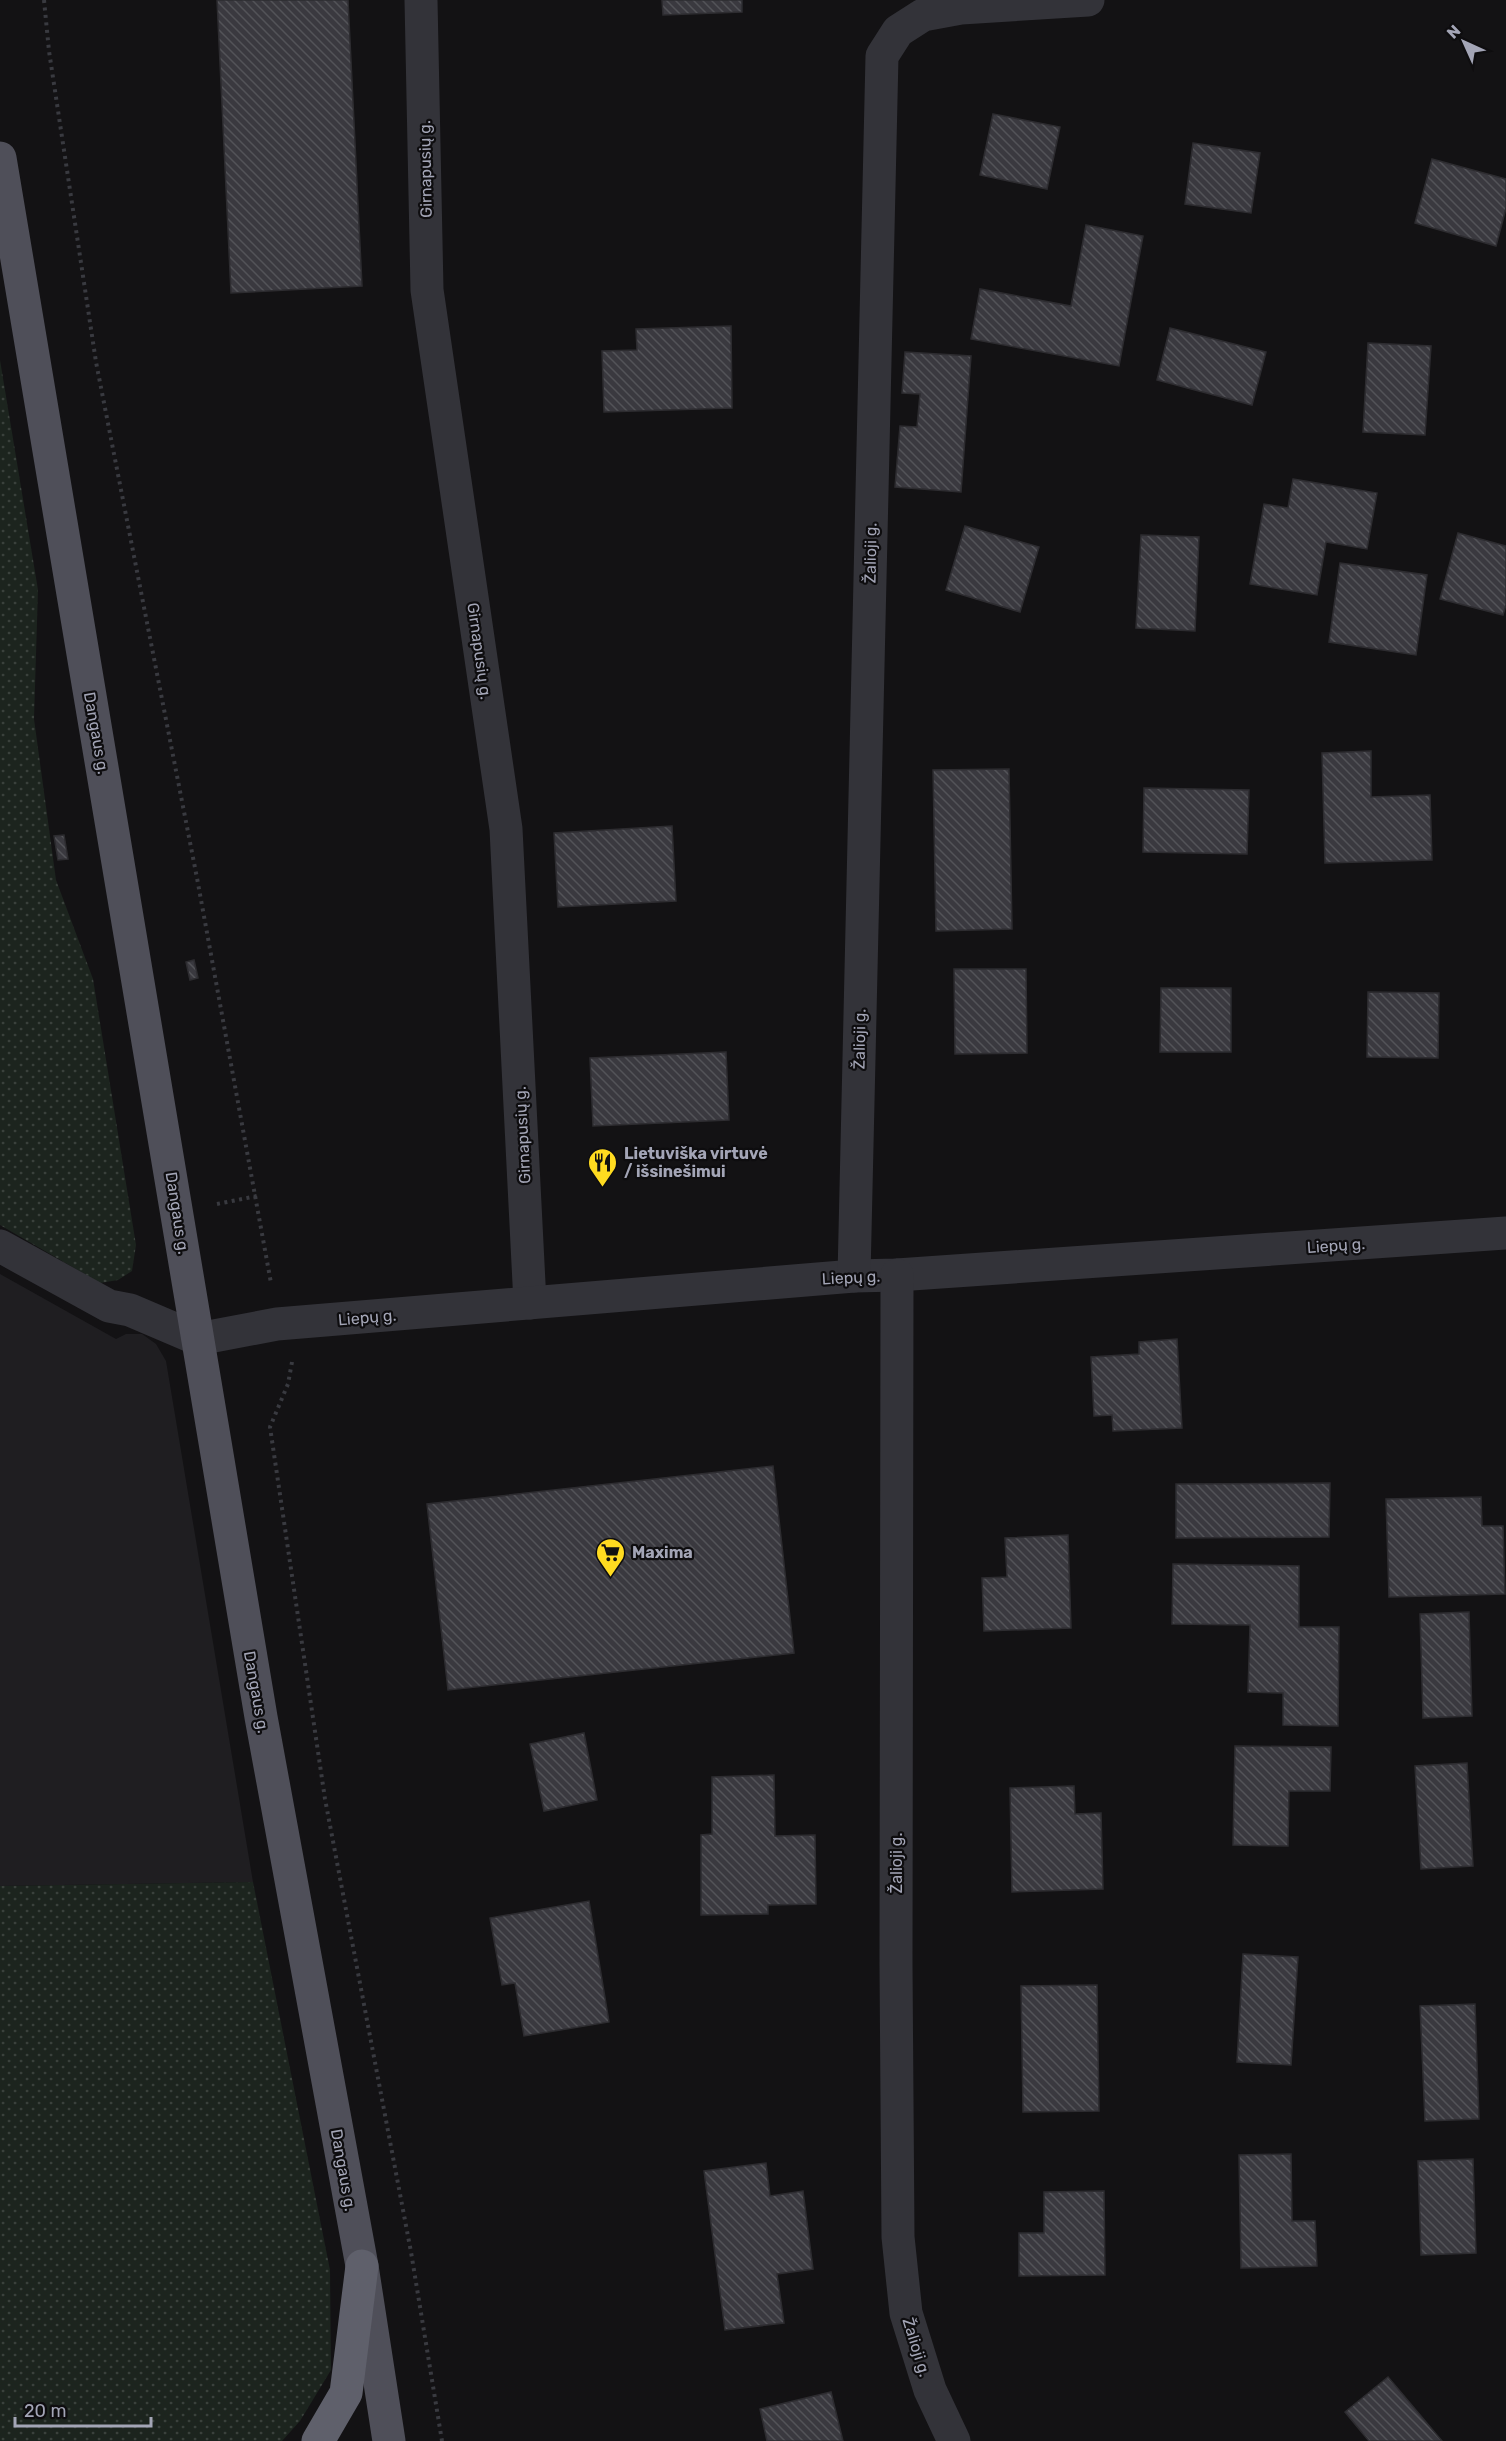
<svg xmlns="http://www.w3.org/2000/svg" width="1506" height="2441" viewBox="0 0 1506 2441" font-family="Rubik,sans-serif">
<defs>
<pattern id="grass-dots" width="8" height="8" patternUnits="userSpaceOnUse" patternTransform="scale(1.5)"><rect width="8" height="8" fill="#1c241e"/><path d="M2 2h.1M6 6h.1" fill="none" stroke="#3a413c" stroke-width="1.8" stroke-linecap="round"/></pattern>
<pattern id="building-back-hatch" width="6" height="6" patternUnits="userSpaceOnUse" patternTransform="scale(1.5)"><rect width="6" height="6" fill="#3a393f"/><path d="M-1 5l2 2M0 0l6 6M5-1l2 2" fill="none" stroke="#535358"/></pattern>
</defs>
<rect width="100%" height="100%" fill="#131214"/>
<path fill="#1f1e21" d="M0 1274 116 1339 126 1334H142L156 1344 166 1361 253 1882 0 1886Z"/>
<g fill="url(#grass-dots)">
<path d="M0 360 38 590 34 719 56 880 93 979 136 1245 132 1271 118 1280 100 1283 0 1225Z"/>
<path d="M253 1882 330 2270 331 2370 300 2421 282 2441H0V1886Z"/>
</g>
<g fill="url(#building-back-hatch)" stroke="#2d2c30" stroke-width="1.5">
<path d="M217 0H348L362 286 231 293Z"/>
<path d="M662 0H742V12L663 15Z"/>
<path d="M993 114 1060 127 1047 189 980 175Z"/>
<path d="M1193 143 1260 153 1251 213 1185 204Z"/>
<path d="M1432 159 1506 179V208L1496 246 1415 223Z"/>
<path d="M1086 225 1143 236 1119 366 971 339 980 289 1071 306Z"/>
<path d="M731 326 732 408 604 412 602 351 637 350 636 329Z"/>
<path d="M1170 328 1266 352 1252 405 1157 380Z"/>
<path d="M1368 343 1431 346 1425 435 1363 432Z"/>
<path d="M905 352 971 356 961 492 895 487 900 426 917 427 920 394 902 393Z"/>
<path d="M1293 479 1377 493 1367 549 1326 542 1317 595 1250 584 1264 504 1288 508Z"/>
<path d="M965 526 1039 547 1020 612 946 590Z"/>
<path d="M1458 533 1506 546V605L1503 615 1440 599Z"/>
<path d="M1141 535 1199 537 1195 631 1136 628Z"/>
<path d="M1340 563 1427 575 1416 655 1329 642Z"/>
<path d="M1371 751V797L1430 795 1432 860 1325 863 1322 753Z"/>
<path d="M1009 769 1012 929 936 931 933 770Z"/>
<path d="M1144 788 1249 790 1247 854 1143 852Z"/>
<path d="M672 826 676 901 558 907 554 833Z"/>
<path d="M64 835 68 859 58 860 54 836Z"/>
<path d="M194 960 198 978 190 980 186 962Z"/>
<path d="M954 969H1026L1027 1053 955 1054Z"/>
<path d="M1161 988H1231V1052H1160Z"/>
<path d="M1368 992 1439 993 1438 1058 1367 1057Z"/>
<path d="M726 1052 729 1120 593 1126 590 1058Z"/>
<path d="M1177 1339 1182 1428 1113 1431 1112 1415 1094 1416 1091 1357 1139 1354V1342Z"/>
<path d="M773 1466 794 1653 448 1690 427 1504Z"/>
<path d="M1330 1483 1329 1537 1176 1538V1484Z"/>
<path d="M1481 1497 1482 1526H1503L1505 1594 1389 1597 1386 1499Z"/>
<path d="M1068 1535 1071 1628 984 1631 982 1578 1007 1577 1005 1538Z"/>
<path d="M1173 1564 1299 1566V1627H1339L1338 1726 1283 1725V1693L1248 1692 1250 1625 1172 1624Z"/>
<path d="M1469 1612 1472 1716 1423 1718 1420 1614Z"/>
<path d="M584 1733 597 1800 544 1811 530 1744Z"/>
<path d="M1235 1746 1331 1747 1330 1791H1289L1288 1846 1233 1845Z"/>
<path d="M1467 1763 1473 1866 1421 1869 1415 1766Z"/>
<path d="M774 1775 775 1836 815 1835 816 1904 768 1905V1914L701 1915V1835L712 1834V1777Z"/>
<path d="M1074 1786 1075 1814 1101 1813 1103 1889 1012 1892 1010 1788Z"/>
<path d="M589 1901 609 2022 524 2036 515 1983 502 1985 490 1918Z"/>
<path d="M1243 1954 1298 1957 1291 2065 1237 2062Z"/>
<path d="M1097 1985 1099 2111 1023 2112 1021 1986Z"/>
<path d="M1475 2004 1479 2119 1425 2121 1420 2006Z"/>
<path d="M1291 2154 1292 2221H1315L1317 2266 1241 2268 1239 2155Z"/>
<path d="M1473 2159 1476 2253 1421 2255 1418 2161Z"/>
<path d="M766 2163 770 2196 803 2191 813 2269 777 2274 784 2323 725 2330 704 2171Z"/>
<path d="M1104 2191 1105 2275 1019 2276V2233H1044V2192Z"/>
<path d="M1388 2377 1442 2441H1369L1345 2412Z"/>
<path d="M831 2392 843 2441H767L760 2409Z"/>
</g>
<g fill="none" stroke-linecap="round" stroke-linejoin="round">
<g stroke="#393a40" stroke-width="4" stroke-dasharray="3 4.5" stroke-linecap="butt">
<path d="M44 0 49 51 96 362 197 878 271 1283"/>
<path d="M217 1204 257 1196"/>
<path d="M292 1362 288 1384 270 1427 325 1799 411 2252 442 2441"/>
</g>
<g stroke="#333339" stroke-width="33">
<path d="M421 0 427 290 506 829 530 1303"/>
<path d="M0 1246 109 1306 130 1310 198 1339 277 1324 854 1276 897 1275 1506 1233"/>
<path d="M897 1275 896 1964 898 2237 906 2313 930 2390 954 2441"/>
<path d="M854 1276 882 56 898 31 923 15 961 8 1088 0"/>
</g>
<path stroke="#4f4f59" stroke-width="33" d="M0 158 261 1717 362 2266 389 2441"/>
<path stroke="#5f606b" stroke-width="33" d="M318 2441 346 2393 362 2266"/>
</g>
<defs>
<symbol id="restaurant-pin" viewBox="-11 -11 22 30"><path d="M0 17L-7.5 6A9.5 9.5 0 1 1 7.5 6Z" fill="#ffdb20" stroke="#0e0d0f"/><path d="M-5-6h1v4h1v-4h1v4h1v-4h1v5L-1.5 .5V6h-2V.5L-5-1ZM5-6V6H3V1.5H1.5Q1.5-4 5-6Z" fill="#111"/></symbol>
<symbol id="supermarket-pin" viewBox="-11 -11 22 30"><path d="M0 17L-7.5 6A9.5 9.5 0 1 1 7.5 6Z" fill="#ffdb20" stroke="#0e0d0f"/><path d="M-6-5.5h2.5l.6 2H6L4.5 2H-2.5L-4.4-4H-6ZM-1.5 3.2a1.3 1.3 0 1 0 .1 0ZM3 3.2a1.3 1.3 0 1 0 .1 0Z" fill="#111"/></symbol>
</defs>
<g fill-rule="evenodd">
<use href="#restaurant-pin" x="586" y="1146" width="33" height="45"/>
<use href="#supermarket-pin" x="594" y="1536" width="33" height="45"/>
</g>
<g text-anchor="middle" stroke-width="4.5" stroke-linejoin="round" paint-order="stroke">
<g font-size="16" fill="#a3a5b6" stroke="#0e0d0f">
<text transform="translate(425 169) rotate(-91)" y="6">Girnapusių g.</text>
<text transform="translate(870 553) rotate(-89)" y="6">Žalioji g.</text>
<text transform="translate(480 651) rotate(82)" y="6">Girnapusių g.</text>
<text transform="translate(97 733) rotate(80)" y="6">Dangaus g.</text>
<text transform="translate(859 1039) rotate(-89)" y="6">Žalioji g.</text>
<text transform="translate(522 1135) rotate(-93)" y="6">Girnapusių g.</text>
<text transform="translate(178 1213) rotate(81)" y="6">Dangaus g.</text>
<text transform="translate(1336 1245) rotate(-4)" y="6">Liepų g.</text>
<text transform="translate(851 1277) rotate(-3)" y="6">Liepų g.</text>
<text transform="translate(367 1317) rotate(-5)" y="6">Liepų g.</text>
<text transform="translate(257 1692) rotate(80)" y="6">Dangaus g.</text>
<text transform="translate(896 1863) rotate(-90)" y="6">Žalioji g.</text>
<text transform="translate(344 2170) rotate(80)" y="6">Dangaus g.</text>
<text transform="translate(917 2347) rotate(73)" y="6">Žalioji g.</text>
</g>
<g font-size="16" font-weight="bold" fill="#a3a5b6" stroke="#0e0d0f" text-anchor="start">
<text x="624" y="1159">Lietuviška virtuvė<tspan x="624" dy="18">/ išsinešimui</tspan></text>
<text x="632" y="1558">Maxima</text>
</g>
</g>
<g transform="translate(1464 42) rotate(315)" stroke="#0e0d0f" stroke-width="4.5" paint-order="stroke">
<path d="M0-4.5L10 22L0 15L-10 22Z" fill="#a3a5b6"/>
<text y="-9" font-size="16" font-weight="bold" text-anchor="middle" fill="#a3a5b6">N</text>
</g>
<path d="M15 2417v9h136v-9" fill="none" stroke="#a3a5b6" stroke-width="3"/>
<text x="24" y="2417" font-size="18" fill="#a3a5b6" stroke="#0e0d0f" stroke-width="4.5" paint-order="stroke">20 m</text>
</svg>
